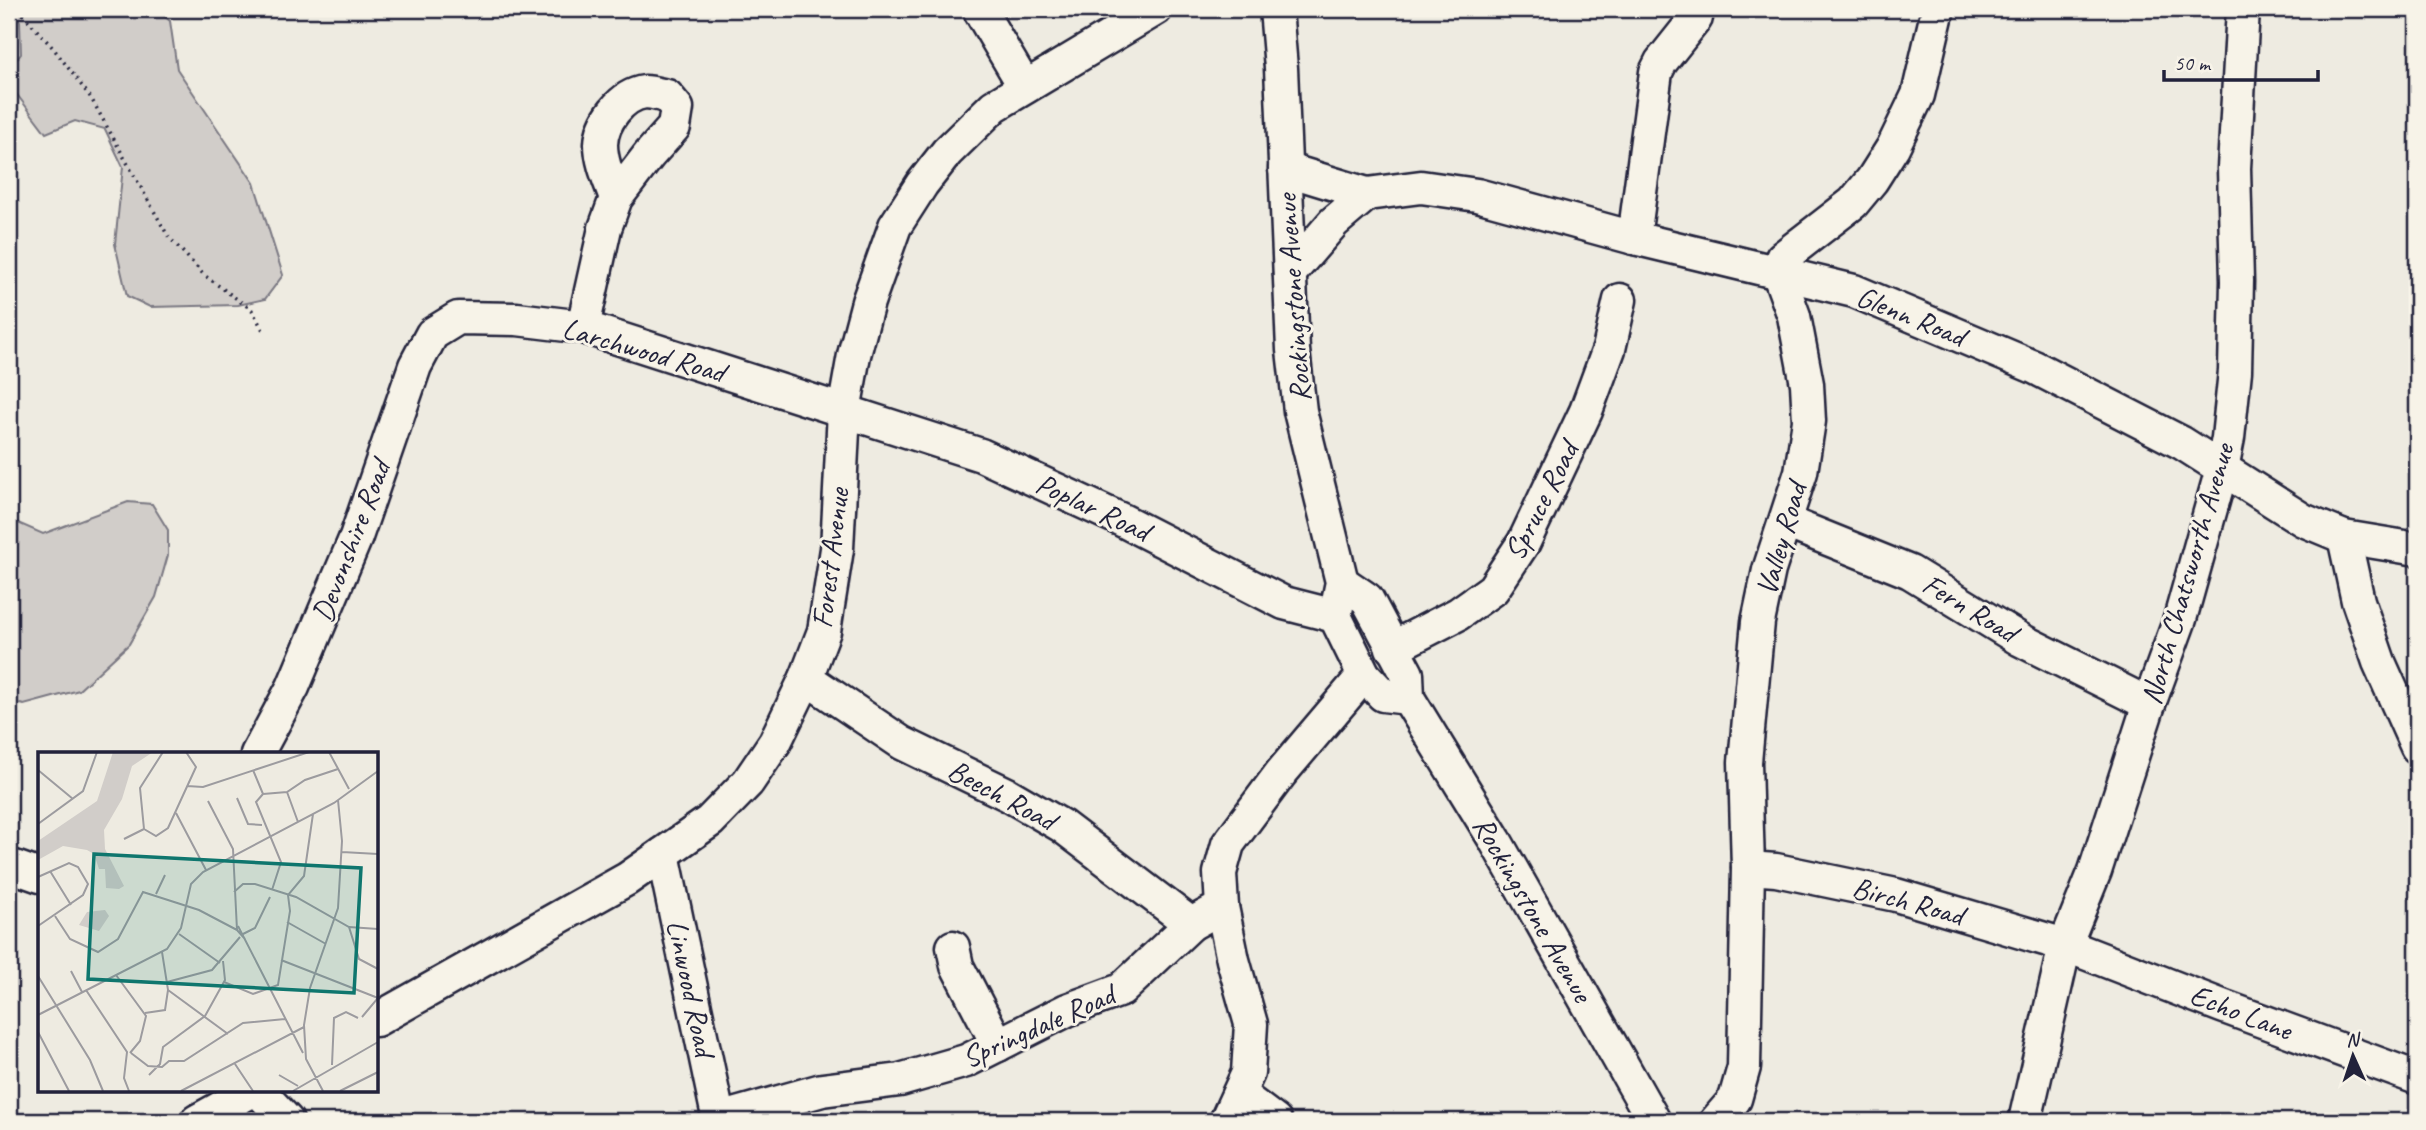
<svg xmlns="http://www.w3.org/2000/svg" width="2426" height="1130" viewBox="0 0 2426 1130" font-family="Caveat,sans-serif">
<rect width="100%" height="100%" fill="#eeebe1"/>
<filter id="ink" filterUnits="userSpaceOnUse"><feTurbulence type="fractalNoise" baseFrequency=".0143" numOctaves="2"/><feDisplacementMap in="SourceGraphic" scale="14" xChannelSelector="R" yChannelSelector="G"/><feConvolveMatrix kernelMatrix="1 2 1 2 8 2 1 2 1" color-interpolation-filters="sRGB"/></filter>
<g filter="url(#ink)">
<g fill="#d1cdc9" stroke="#7a7882" stroke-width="2">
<path d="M12 9H156L170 21 177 69 254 183 283 275 265 299 238 305 150 307 127 296 115 244 123 167 105 129 75 121 46 133 9 84V69L21 54 20 21Z"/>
<path d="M128 502 152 504 168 530V555L156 597 129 644 79 690 24 705 9 701V519L43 534Z"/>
</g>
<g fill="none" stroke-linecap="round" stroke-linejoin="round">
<defs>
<g id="minor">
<path d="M979 9 1025 87"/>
<path d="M1276 9 1281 68 1293 350 1300 411 1342 582 1335 616 1364 675 1383 695 1408 698"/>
<path d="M1285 169 1367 194"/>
<path d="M1634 238 1656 72 1661 62 1696 18 1697 9"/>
<path d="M1290 273 1334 222 1367 194 1421 187 1477 195 1634 238 1854 291 2034 367 2182 443 2303 520 2344 537 2417 549"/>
<path d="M583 327 605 228 616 198 649 155 674 127 677 108 667 96C661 95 652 92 645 92 621 95 602 122 601 144 601 163 610 181 616 198"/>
<path d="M1786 522 1910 572 2021 640 2149 704"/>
<path d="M2344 537 2358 601 2379 662 2417 747"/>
<path d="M1342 582 1367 599 1407 674 1408 698 1495 840 1654 1121"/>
<path d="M1392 648 1458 614 1493 589 1524 542 1586 411 1609 349 1620 300"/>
<path d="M806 678 902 743 1007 794 1062 826 1191 924"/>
<path d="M257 754 293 687 356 537 415 366 432 334 458 318 517 319 583 327 981 455 1122 520 1284 603 1335 616"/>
<path d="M663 854 719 1121"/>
<path d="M9 865 40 876"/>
<path d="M1748 868 1776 870 1896 895 2065 945 2222 1006 2417 1078"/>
<path d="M953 947 957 966 998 1045"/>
<path d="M376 1020 627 879 710 821 748 782 775 742 806 678 824 631 837 549 844 411 854 355 868 302 895 226 922 184 947 152 994 106 1156 9"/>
<path d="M258 1090 287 1121"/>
<path d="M1239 1094 1275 1121"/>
<path d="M719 1119 822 1090 900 1080 966 1061 1067 1010 1121 990 1191 924 1222 907"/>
<path d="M197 1121 253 1090"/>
<path d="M1226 1121 1248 1073 1251 1024 1233 960 1222 907 1220 873 1228 844 1281 773 1364 675"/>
<path d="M1716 1121 1735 1099 1744 1067 1748 868 1745 762 1758 622 1769 570 1801 472 1809 421 1807 384 1794 316 1778 272 1782 258 1853 203 1872 180 1893 147 1918 95 1938 9"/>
<path d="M2025 1121 2065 945 2095 871 2149 704 2180 619 2222 469 2228 438 2235 371 2237 281 2234 168 2243 9"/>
</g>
</defs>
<use href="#minor" stroke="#22223b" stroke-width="37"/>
<path stroke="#22223b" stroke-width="3.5" stroke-dasharray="2 5" stroke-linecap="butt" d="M18 9 54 49 91 98 168 236 204 275 252 310 264 332"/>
<use href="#minor" stroke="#f7f3e8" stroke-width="32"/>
</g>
</g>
<g text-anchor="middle" stroke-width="6" stroke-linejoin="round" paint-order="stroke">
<g font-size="30" fill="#22223b" stroke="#f7f3e8">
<text transform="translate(1293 298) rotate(-94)" y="10">Rockingstone Avenue</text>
<text transform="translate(1911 316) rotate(22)" y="10">Glenn Road</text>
<text transform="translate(644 350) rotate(16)" y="10">Larchwood Road</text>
<text transform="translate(1541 501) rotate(-63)" y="10">Spruce Road</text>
<text transform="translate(1093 507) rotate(25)" y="10">Poplar Road</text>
<text transform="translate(1781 539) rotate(-74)" y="10">Valley Road</text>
<text transform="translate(351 541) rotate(-69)" y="10">Devonshire Road</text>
<text transform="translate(830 558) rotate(-83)" y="10">Forest Avenue</text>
<text transform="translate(2187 574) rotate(-74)" y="10">North Chatsworth Avenue</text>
<text transform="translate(1970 608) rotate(31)" y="10">Fern Road</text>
<text transform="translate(1002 795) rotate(28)" y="10">Beech Road</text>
<text transform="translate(1908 901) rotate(15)" y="10">Birch Road</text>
<text transform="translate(1533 909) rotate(60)" y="10">Rockingstone Avenue</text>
<text transform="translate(691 988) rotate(78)" y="10">Linwood Road</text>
<text transform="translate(2241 1012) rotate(21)" y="10">Echo Lane</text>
<text transform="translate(1038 1026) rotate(-24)" y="10">Springdale Road</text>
</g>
</g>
<g transform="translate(38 752)">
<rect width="340" height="340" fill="#eeebe1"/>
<path d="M75 0H115L94 14 84 47 66 78 67 97 86 134 81 137 68 136 67 117H61L56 102 49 98 25 94 0 108V89L59 49ZM67 158 71 164 61 179 41 173 49 160Z" fill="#d1cdc9"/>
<path fill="none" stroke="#9c9b9f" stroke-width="2" d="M291 0 311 37M0 18 35 47M215 18 225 42M149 34 165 35 271 0M249 40 260 70M225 42 218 50 243 110 234 138M225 42 249 40 267 28 300 17M199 46 210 72 224 73M170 49 195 97 199 178 207 187M138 61 168 118M0 72 45 39 59 0M106 77 118 84 130 76 158 15 148 0M106 77 102 36 125 0M86 87 106 77M304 100 340 102M12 119 33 153M0 125 31 111 40 115 50 132 45 143 0 174M340 136V180M196 140 205 132H217L258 145 311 175 340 177M118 142 127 123M17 164 32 187 60 200 80 187 105 140 161 158 199 178M249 170 288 192M200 174 265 301M311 175 321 207 340 217M141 182 182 211M205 182 217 176 232 145M124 200 130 238 190 282M243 208 340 246 324 265M33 219 44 240M78 223 108 264 102 289 92 301M0 224 52 308 65 339M129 230 174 218 202 185M186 230 215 242 240 233 252 159 250 143 266 124 275 62M48 238 89 300 86 326 91 339M107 261 127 258 130 238M0 263 129 197 143 176 153 132 165 120 296 51 340 19M0 280 31 339M93 301 110 314 124 315 131 309H146L205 271 247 267M197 312 215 339M294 313 296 266 308 260 320 266M111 323 122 312 125 295 167 264 187 228 185 209M241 323 260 334M143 339 266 275M255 339 340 290M285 339 268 307 266 273 272 236 300 156 304 89 300 48M302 339 340 320"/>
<path fill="#0f766e" fill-opacity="0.15" stroke="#0f766e" stroke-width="3.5" d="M56 102 323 116 316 241 50 227Z"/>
<rect width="340" height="340" fill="none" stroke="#22223b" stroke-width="3.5"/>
</g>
<rect width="2426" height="1130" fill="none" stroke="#f7f3e8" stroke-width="35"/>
<rect x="18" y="18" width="2391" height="1095" fill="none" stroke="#22223b" stroke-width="2.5" filter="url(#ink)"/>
<g transform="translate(2353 1056) rotate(357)" stroke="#f7f3e8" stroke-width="5" paint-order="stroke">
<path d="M0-5L12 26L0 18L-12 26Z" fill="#22223b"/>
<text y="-10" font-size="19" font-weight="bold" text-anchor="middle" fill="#22223b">N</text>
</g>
<path d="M2164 70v10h154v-10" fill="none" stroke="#22223b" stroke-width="3.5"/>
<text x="2174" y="70" font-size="21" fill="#22223b" stroke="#f7f3e8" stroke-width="5" paint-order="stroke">50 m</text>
</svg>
